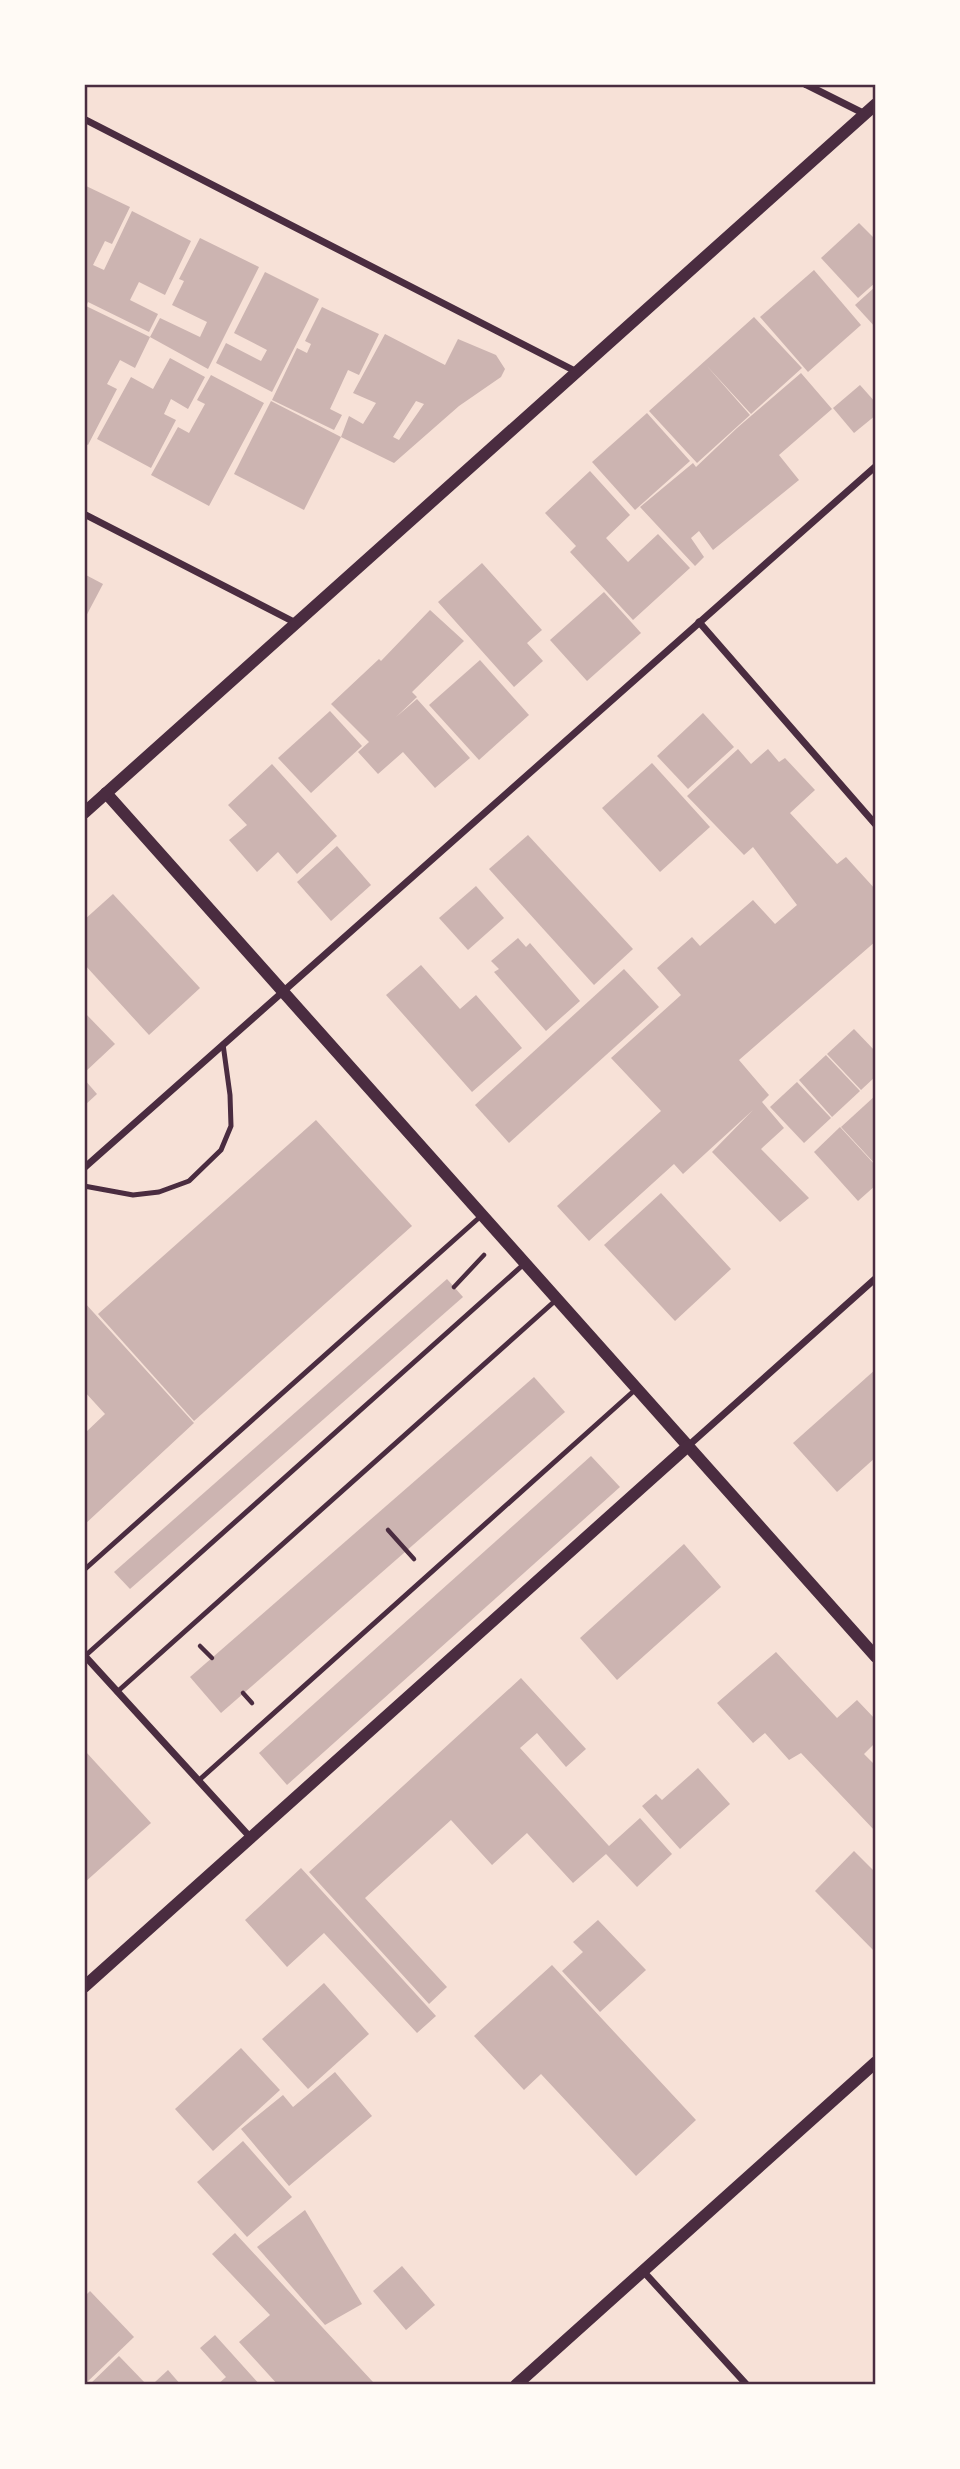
<svg xmlns="http://www.w3.org/2000/svg" width="960" height="2469" viewBox="0 0 960 2469" font-family="Raleway,sans-serif">
<rect width="100%" height="100%" fill="#f7e1d7"/>
<g fill="#ccb4b1" fill-rule="evenodd">
<path d="M84 185 130 207 112 244 105 241 93 265 104 270 132 211 191 241 165 295 139 282 130 300 158 314 149 332 88 302 86 306 84 304Z"/>
<path d="M859 223 876 240V282L858 298 821 258Z"/>
<path d="M200 238 259 267 208 369 150 337 160 318 200 337 207 322 172 305 184 281 179 279Z"/>
<path d="M814 270 861 325 808 372 760 317Z"/>
<path d="M265 272 319 299 272 392 216 363 226 343 261 361 267 350 234 333Z"/>
<path d="M876 286V328L855 305Z"/>
<path d="M86 306 150 337 135 368 120 360 107 384 117 389 88 445 84 443V309Z"/>
<path d="M322 307 379 334 359 375 348 370 330 409 342 415 334 430 272 400 297 348 307 353 311 344 305 341Z"/>
<path d="M754 317 802 368 751 414 706 365 750 415 697 463 649 411Z"/>
<path d="M385 334 445 365 458 339 496 355 505 369 501 377 459 406 394 463 341 437 349 416 363 424 376 403 353 393ZM416 401 424 404 399 440 393 437Z"/>
<path d="M170 358 205 377 188 409 171 399 164 414 176 420 151 468 97 439 131 377 153 389Z"/>
<path d="M801 373 832 409 779 455 799 480 713 550 699 531 691 538 704 557 695 566 640 507 693 463 696 467 737 428Z"/>
<path d="M211 375 264 403 209 506 151 475 178 427 189 433 205 404 197 400Z"/>
<path d="M860 385 876 403V415L854 433 833 408Z"/>
<path d="M271 401 341 437 304 510 234 474Z"/>
<path d="M647 413 690 461 635 510 592 462Z"/>
<path d="M590 471 630 515 606 538 628 562 658 534 690 568 633 620 570 552 576 546 545 513Z"/>
<path d="M482 563 542 630 527 643 543 661 514 687 438 602Z"/>
<path d="M84 574 103 584 84 620Z"/>
<path d="M604 592 641 633 587 681 550 640Z"/>
<path d="M430 610 464 641 412 692 417 697 396 717 417 699 470 758 435 788 403 752 378 774 358 752 369 742 331 704 379 659 381 661Z"/>
<path d="M480 660 529 715 479 760 429 705Z"/>
<path d="M330 711 362 746 311 793 278 758Z"/>
<path d="M703 713 734 747 688 789 657 756Z"/>
<path d="M738 749 751 764 768 749 779 762 785 758 815 790 790 813 837 864 846 857 876 890V941L739 1060 769 1095 762 1102 784 1128 761 1149 809 1198 780 1222 712 1152 753 1110 683 1174 674 1164 589 1241 557 1206 661 1111 611 1058 681 995 657 968 692 937 700 946 753 900 775 924 797 905 753 847 744 855 687 796Z"/>
<path d="M652 763 710 827 660 872 602 808Z"/>
<path d="M272 764 337 836 297 874 278 852 257 872 229 840 247 825 228 805Z"/>
<path d="M528 835 633 949 594 985 489 869Z"/>
<path d="M337 846 371 885 331 921 297 882Z"/>
<path d="M476 886 504 918 468 950 439 918Z"/>
<path d="M113 894 200 988 149 1035 84 964V920Z"/>
<path d="M518 938 526 947 530 943 580 1001 546 1031 494 972 499 969 491 961Z"/>
<path d="M421 965 460 1009 476 995 522 1048 472 1092 386 995Z"/>
<path d="M624 969 659 1007 509 1143 475 1105Z"/>
<path d="M84 1012 115 1044 84 1073Z"/>
<path d="M854 1029 876 1052V1076L861 1090 827 1054Z"/>
<path d="M826 1055 860 1091 832 1117 799 1080Z"/>
<path d="M84 1079 97 1094 84 1106Z"/>
<path d="M797 1082 831 1118 804 1143 770 1107Z"/>
<path d="M876 1095V1165L841 1127Z"/>
<path d="M316 1120 412 1226 194 1421 98 1314Z"/>
<path d="M840 1127 876 1166V1185L858 1201 814 1152Z"/>
<path d="M661 1193 731 1269 675 1321 604 1245Z"/>
<path d="M447 1279 463 1297 130 1589 114 1572Z"/>
<path d="M84 1302 194 1423 84 1525V1434L105 1414 84 1391Z"/>
<path d="M876 1369V1457L837 1492 793 1443Z"/>
<path d="M534 1377 565 1412 221 1713 190 1677Z"/>
<path d="M591 1456 620 1487 287 1785 259 1753Z"/>
<path d="M684 1544 721 1587 617 1680 580 1638Z"/>
<path d="M776 1652 837 1718 857 1700 876 1720V1742L864 1754 876 1766V1832L801 1753 789 1760 765 1733 753 1743 717 1703Z"/>
<path d="M521 1678 586 1749 566 1767 537 1733 520 1748 609 1846 640 1818 672 1854 637 1887 606 1854 573 1883 527 1833 492 1865 451 1820 365 1898 447 1987 429 2004 309 1872Z"/>
<path d="M86 1752 151 1823 84 1883V1753Z"/>
<path d="M698 1768 730 1804 680 1849 642 1806 656 1794 662 1800Z"/>
<path d="M854 1851 876 1873V1953L815 1891Z"/>
<path d="M301 1868 436 2016 417 2033 324 1933 287 1967 245 1920Z"/>
<path d="M598 1920 646 1970 600 2012 562 1971 583 1952 573 1942Z"/>
<path d="M552 1965 696 2120 636 2176 541 2074 524 2090 474 2036Z"/>
<path d="M324 1983 369 2034 308 2089 262 2039Z"/>
<path d="M241 2048 280 2090 213 2151 175 2109Z"/>
<path d="M335 2072 372 2116 289 2186 241 2129 283 2095 293 2107Z"/>
<path d="M243 2141 292 2197 247 2237 197 2182Z"/>
<path d="M305 2210 362 2304 325 2325 257 2247Z"/>
<path d="M235 2233 373 2382 370 2385H278L239 2342 270 2315 212 2254Z"/>
<path d="M402 2266 435 2305 406 2330 373 2291Z"/>
<path d="M90 2291 134 2337 84 2385V2297Z"/>
<path d="M215 2335 260 2385H217L226 2377 200 2348Z"/>
<path d="M119 2356 147 2385H89Z"/>
<path d="M168 2370 181 2385H158L155 2382Z"/>
</g>
<g fill="none" stroke-linecap="round" stroke-linejoin="round">
<g stroke="#4a2c40" stroke-width="4.5">
<path d="M454 1287 484 1255"/>
<path d="M388 1530 414 1559"/>
<path d="M200 1646 212 1658"/>
<path d="M243 1693 252 1703"/>
</g>
<g stroke="#4a2c40" stroke-width="5">
<path d="M84 1186 133 1195 159 1192 189 1181 221 1150 231 1126 230 1095 223 1044"/>
<path d="M84 1570 481 1216"/>
<path d="M85 1656 524 1264"/>
<path d="M117 1692 556 1300"/>
<path d="M198 1781 636 1389"/>
</g>
<g stroke="#4a2c40" stroke-width="7">
<path d="M805 84 865 114"/>
<path d="M84 119 577 372"/>
<path d="M84 514 296 623"/>
<path d="M699 622 876 825"/>
<path d="M84 1168 876 466"/>
<path d="M688 1446 876 1278"/>
<path d="M84 1655 250 1837"/>
<path d="M643 2271 747 2385"/>
</g>
<g stroke="#4a2c40" stroke-width="12">
<path d="M106 793 876 1657"/>
<path d="M84 813 876 104"/>
<path d="M84 1987 688 1446"/>
<path d="M516 2385 876 2062"/>
</g>
</g>
<rect width="960" height="2469" fill="none" stroke="#fffaf5" stroke-width="172"/>
<rect x="86" y="86" width="788" height="2297" fill="none" stroke="#4a2c40" stroke-width="2.5"/>
</svg>
